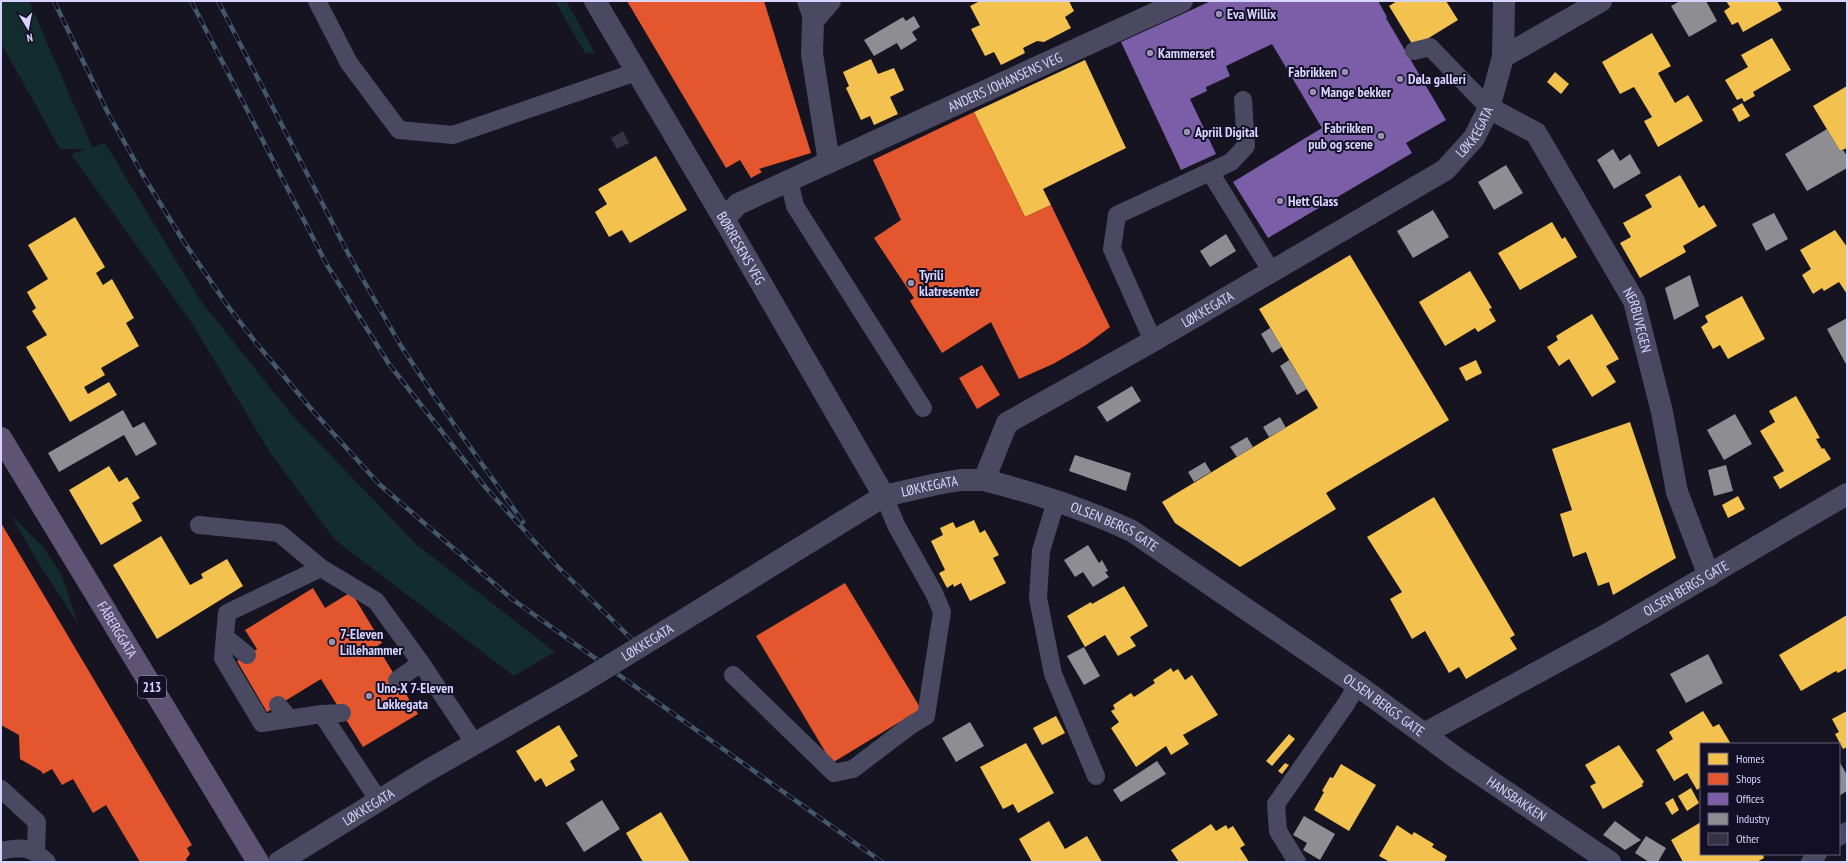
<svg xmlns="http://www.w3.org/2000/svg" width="1848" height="863" viewBox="0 0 1848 863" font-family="'PT Sans Narrow',sans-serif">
<rect width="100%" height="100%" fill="#161421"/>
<g fill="#132c2d">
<path d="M1 1H29L92 147 105 143 200 300 292 415 417 545 555 652 514 676 335 540 271 454 191 322 71 154 86 149H60L1 43Z"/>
<path d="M555 1H566L595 53H585Z"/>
<path d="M11 515 43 547 62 576 78 624 38 562Z"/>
</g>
<g fill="#f2c14e">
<path d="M980 1H1069L1074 11 1065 17 1071 28 1044 42 1037 41 1023 48 1025 53 1001 65 994 52 985 56 971 29 980 25 970 6Z"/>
<path d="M1397 1H1446L1458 20 1414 47 1389 6Z"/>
<path d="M1726 1H1777L1782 10 1743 32 1738 22 1732 25 1724 11 1730 7Z"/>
<path d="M1652 33 1671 66 1658 73 1675 103 1688 95 1703 121 1658 147 1644 121 1652 117 1634 87 1620 94 1602 62Z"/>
<path d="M1772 38 1791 70 1753 92 1755 96 1744 102 1742 98 1737 100 1725 80 1748 67 1741 55Z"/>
<path d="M871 59 878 74 894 68 904 90 890 97 898 114 874 125 870 116 861 120 846 88 849 86 843 72Z"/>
<path d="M1085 60 1126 148 1043 189 1051 205 1025 217 974 112Z"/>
<path d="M1555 72 1569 84 1561 94 1547 82Z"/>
<path d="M1847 86V148L1840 151 1813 106Z"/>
<path d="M1742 103 1750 116 1739 122 1732 109Z"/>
<path d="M656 156 687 210 630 243 622 230 609 237 595 212 607 204 598 189Z"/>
<path d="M1680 175 1699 208 1704 205 1717 226 1683 246 1686 252 1640 278 1620 243 1631 237 1623 223 1652 207 1645 195Z"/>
<path d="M75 217 105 267 96 273 103 285 112 279 134 318 126 323 139 346 101 368 105 375 84 387 88 394 109 382 117 395 70 422 26 347 47 335 32 311 36 308 27 292 48 279 28 245Z"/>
<path d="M1552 222 1562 239 1565 237 1577 257 1520 290 1498 253Z"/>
<path d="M1835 230 1847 247V294L1839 282 1824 291 1822 288 1813 294 1802 275 1811 269 1800 250Z"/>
<path d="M1350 255 1449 420 1326 493 1336 509 1240 567 1175 523 1162 502 1318 408 1259 309Z"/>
<path d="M1470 271 1492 308 1489 309 1496 321 1478 332 1475 328 1445 346 1419 302Z"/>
<path d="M1742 296 1765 339 1728 359 1720 345 1713 349 1701 327 1708 322 1705 316Z"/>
<path d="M1592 314 1619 359 1606 366 1616 382 1592 397 1569 359 1559 366 1547 347 1558 340 1556 336Z"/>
<path d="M1476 360 1482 373 1466 381 1459 368Z"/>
<path d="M1796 396 1820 438 1816 439 1822 449 1824 448 1831 459 1780 489 1773 477 1784 471 1760 431 1775 422 1769 411Z"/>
<path d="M1630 422 1676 558 1613 595 1609 582 1598 586 1586 552 1573 557 1560 514 1572 510 1552 449Z"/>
<path d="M109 466 119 482 127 477 140 498 132 503 142 521 101 545 69 490Z"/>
<path d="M1738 496 1745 509 1728 518 1722 505Z"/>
<path d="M1434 497 1515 635 1510 638 1517 649 1466 679 1459 667 1449 673 1425 631 1412 639 1390 599 1402 592 1367 537Z"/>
<path d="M974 520 980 533 985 530 999 555 993 558 1006 583 970 601 961 583 954 587 953 584 947 588 939 573 945 570 931 541 943 535 940 528 953 522 956 528Z"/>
<path d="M161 536 190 585 203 578 201 574 227 559 243 586 157 639 113 565Z"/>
<path d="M1124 586 1148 626 1130 637 1136 646 1118 656 1105 635 1085 647 1067 616 1091 602 1092 604Z"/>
<path d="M1847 615V668L1838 673 1836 671 1801 691 1779 655Z"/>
<path d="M1171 668 1173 672 1178 669 1185 680 1192 675 1218 715 1183 735 1189 744 1171 755 1166 746 1136 767 1111 728 1119 722 1111 711 1115 709 1113 705 1131 693 1134 697 1155 683 1153 680Z"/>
<path d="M1703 711 1713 727 1719 724 1731 744H1701V787L1697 790 1687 773 1674 781 1656 750 1673 739 1669 732Z"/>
<path d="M1847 711V747L1843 749 1835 734 1839 732 1832 719Z"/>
<path d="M1056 716 1065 733 1042 745 1033 728Z"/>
<path d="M559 725 578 756 570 761 575 770 546 787 541 778 535 782 516 751Z"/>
<path d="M1289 734 1295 739 1272 766 1266 761Z"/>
<path d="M1026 743 1054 793 1018 813 1013 804 1003 809 980 767Z"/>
<path d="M1619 745 1644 782 1642 784 1643 786 1603 809 1590 786 1596 783 1585 765Z"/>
<path d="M1285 763 1289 765 1282 774 1278 771Z"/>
<path d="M1341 764 1376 785 1349 831 1314 810 1324 792 1322 791 1330 777 1333 778Z"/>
<path d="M1691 788 1699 803 1687 811 1678 796Z"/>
<path d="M1673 798 1679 810 1672 815 1665 803Z"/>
<path d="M661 812 690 862H643L626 833Z"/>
<path d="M1049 821 1065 849 1087 836 1102 862H1032L1019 839Z"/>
<path d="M1701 822V854H1764L1763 855 1764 858 1757 862H1683L1671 840Z"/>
<path d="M1211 824 1216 831 1226 825 1228 829 1233 826 1245 845 1240 848 1249 862H1179L1171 850Z"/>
<path d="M1397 825 1412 835 1414 832 1434 844 1432 847 1447 856 1444 862H1390L1379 856Z"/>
</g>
<g fill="#e4572e">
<path d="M627 1H764L811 153 759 169 762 172 751 178 740 160 726 168Z"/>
<path d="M974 112 1025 217 1051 205 1110 327 1086 345 1053 364 1019 379 991 322 942 353 910 301 914 298 874 238 901 220 873 160Z"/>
<path d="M982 365 1000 395 977 409 959 378Z"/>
<path d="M1 523 192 845 187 848 190 854 186 859 187 862H140L106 805 93 813 73 779 62 785 52 769 43 774 41 771 20 759 19 735 1 725Z"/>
<path d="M845 583 921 709 832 763 756 636Z"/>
<path d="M313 588 325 608 351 592 382 643 377 646 418 714 363 747 321 679 267 712 237 661 257 649 245 630Z"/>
</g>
<path fill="#7b5ea7" d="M1211 1H1378L1387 17 1386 18 1446 120 1406 143 1412 153 1268 238 1233 182 1322 128 1272 44 1226 66 1230 76 1206 87 1207 91 1190 99 1216 154 1181 170 1121 42Z"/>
<g fill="#8d8d92">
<path d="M1680 1H1706L1717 21 1689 37 1671 6Z"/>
<path d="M914 16 920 27 912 32 917 40 901 50 897 43 874 56 864 40 903 17 906 21Z"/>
<path d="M1827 129 1840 151 1843 150 1847 156V168L1807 191 1785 154Z"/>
<path d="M1613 149 1620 161 1630 154 1641 173 1614 189 1597 160Z"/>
<path d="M1506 165 1523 193 1494 210 1478 182Z"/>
<path d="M1433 210 1449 237 1413 258 1397 231Z"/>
<path d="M1774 213 1788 239 1766 251 1752 224Z"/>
<path d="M1226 234 1236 251 1210 267 1200 251Z"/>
<path d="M1690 275 1699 306 1674 320 1665 288Z"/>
<path d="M1847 318V366L1827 329Z"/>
<path d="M1270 328 1282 347 1272 353 1261 334Z"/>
<path d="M1289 360 1307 389 1297 395 1280 366Z"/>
<path d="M1132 386 1141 401 1107 422 1097 407Z"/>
<path d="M123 410 133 428 144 422 157 444 136 456 124 435 59 472 48 453Z"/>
<path d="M1735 414 1752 444 1724 460 1707 430Z"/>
<path d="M1280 417 1286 428 1269 437 1263 427Z"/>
<path d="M1247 437 1253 447 1237 457 1230 447Z"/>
<path d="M1075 455 1131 473 1126 491 1069 471Z"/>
<path d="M1205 462 1211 472 1194 482 1188 472Z"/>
<path d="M1726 465 1733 491 1714 496 1708 470Z"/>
<path d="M1088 545 1099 563 1102 560 1108 571 1105 572 1109 577 1093 587 1083 572 1075 577 1064 560Z"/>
<path d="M1084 647 1100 676 1084 685 1067 656Z"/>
<path d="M1708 654 1723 683 1686 703 1670 674Z"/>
<path d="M970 722 984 746 956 762 942 738Z"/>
<path d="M1157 761 1166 774 1121 802 1113 790Z"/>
<path d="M1839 761 1847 775V791L1839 796Z"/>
<path d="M602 800 620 829 584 852 566 823Z"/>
<path d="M1304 816 1335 834 1320 860 1303 850 1307 843 1293 835Z"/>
<path d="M1615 821 1641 840 1625 850 1603 835Z"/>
<path d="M1646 836 1666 848 1658 862H1649L1635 853Z"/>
</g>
<path fill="#343243" d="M623 131 629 143 617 149 611 138Z"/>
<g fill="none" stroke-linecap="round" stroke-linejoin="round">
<g stroke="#4a4962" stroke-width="18">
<path d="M317 1 349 63 399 130 453 135 636 72"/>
<path d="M806 1 813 21"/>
<path d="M1414 51 1430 47 1489 108"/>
<path d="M1210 172 1272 272"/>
<path d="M789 180 795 206 923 408"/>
<path d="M1153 341 1112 249 1117 215 1231 162 1246 146 1243 100"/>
<path d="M1056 501 1041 551 1038 598 1053 674 1096 776"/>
<path d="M199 525 279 533 321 568 376 601 421 663 475 744"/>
<path d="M321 568 227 613 223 658 262 723 322 714 379 801"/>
<path d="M225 637 247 655"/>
<path d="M733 675 834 773 853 769 911 725 926 716 942 612 934 593 896 525 884 496"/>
<path d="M397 680 421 663"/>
<path d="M278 705 290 719"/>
<path d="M322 714 342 713"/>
<path d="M1 789 37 822 36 852"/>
<path d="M1839 837 1847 831"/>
<path d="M1 851C22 846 31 847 47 862"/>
<path d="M1297 862 1278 831 1276 804 1346 704 1357 685"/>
<path d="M1810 862 1818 854"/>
</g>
<g stroke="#4a4962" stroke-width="22">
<path id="s1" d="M595 1 724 219 884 496"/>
<path d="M1503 57 1601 1"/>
<path id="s2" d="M1489 108 1536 133 1634 301 1662 412 1677 492 1709 576"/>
<path d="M829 162 812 54 813 21 830 1"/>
<path id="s3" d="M724 219 738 204 1182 1"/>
<path id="s4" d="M984 480C1035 493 1085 509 1132 531L1357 685 1424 734 1606 635 1847 494"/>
<path id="s5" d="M677 624 884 496 937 484 960 480H984L1007 423 1153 341 1445 170 1474 138 1489 108 1503 57 1504 1"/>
<path id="s6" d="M1424 734 1459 760 1610 862"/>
<path id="s7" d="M279 862 425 772 581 683"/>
</g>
<path stroke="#5e5373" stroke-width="22" id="s8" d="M1 438 258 862"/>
<defs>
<g id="rail">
<path d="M54 1 108 113 144 177 184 242 227 305 257 344 313 411 379 484 512 599 882 862"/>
<path d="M191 1 327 265 389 364 486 488 555 564 646 653"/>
<path d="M218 1 349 255 401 346 432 393 523 522"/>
</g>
</defs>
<use href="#rail" stroke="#43596b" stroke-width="4.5"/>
<use href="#rail" stroke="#130f26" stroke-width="3" stroke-dasharray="9" stroke-linecap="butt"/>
<path stroke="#4a4962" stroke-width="22" id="s9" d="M581 683 677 624"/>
</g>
<g fill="#9591b1" stroke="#130f26" stroke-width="1.5">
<circle cx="1219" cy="14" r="4"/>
<circle cx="1150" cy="53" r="4"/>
<circle cx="1345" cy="72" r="4"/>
<circle cx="1400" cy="79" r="4"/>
<circle cx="1313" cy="92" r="4"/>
<circle cx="1187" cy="132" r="4"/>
<circle cx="1381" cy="136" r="4"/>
<circle cx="1280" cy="201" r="4"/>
<circle cx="911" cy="283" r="4"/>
<circle cx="332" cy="642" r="4"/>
<circle cx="369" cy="696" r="4"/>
</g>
<g text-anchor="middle" stroke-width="4" stroke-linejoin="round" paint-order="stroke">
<rect fill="#130f26" stroke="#9e99be" stroke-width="1" x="138" y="676" width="28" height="22" rx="3"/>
<g font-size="13" font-weight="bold" fill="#d9d4ff">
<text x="152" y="692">213</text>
</g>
<g font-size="14" font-weight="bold" fill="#d9d4ff" stroke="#130f26" text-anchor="start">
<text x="1227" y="19">Eva Willix</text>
<text x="1158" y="58">Kammerset</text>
<text x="1337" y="77" text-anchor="end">Fabrikken</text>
<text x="1408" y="84">Døla galleri</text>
<text x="1321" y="97">Mange bekker</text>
<text x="1373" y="133" text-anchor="end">Fabrikken<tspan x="1373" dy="16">pub og scene</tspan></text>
<text x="1195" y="137">Apriil Digital</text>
<text x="1288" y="206">Hett Glass</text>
<text x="919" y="280">Tyrili<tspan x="919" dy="16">klatresenter</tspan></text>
<text x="340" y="639">7-Eleven<tspan x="340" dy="16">Lillehammer</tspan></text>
<text x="377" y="693">Uno-X 7-Eleven<tspan x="377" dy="16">Løkkegata</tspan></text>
</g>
<g font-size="14" fill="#d9d4ff" stroke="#130f26">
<text dy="5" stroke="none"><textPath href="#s3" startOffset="314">ANDERS JOHANSENS VEG</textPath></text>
<text dy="5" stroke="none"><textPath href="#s5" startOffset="961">LØKKEGATA</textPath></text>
<text dy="5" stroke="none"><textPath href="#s1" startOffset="287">BØRRESENS VEG</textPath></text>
<text dy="5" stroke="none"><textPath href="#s5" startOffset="637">LØKKEGATA</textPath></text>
<text dy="5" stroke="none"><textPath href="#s2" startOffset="267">NERBUVEGEN</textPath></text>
<text dy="5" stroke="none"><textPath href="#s5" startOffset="290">LØKKEGATA</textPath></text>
<text dy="5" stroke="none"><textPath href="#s4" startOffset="139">OLSEN BERGS GATE</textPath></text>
<text dy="5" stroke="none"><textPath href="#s4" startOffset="812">OLSEN BERGS GATE</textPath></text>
<text dy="5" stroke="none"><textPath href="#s8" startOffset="224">FÅBERGGATA</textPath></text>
<text dy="5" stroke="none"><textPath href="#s9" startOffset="78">LØKKEGATA</textPath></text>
<text dy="5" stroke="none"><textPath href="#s4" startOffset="463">OLSEN BERGS GATE</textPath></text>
<text dy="5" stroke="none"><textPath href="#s6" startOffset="113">HANSBAKKEN</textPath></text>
<text dy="5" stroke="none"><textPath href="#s7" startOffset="105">LØKKEGATA</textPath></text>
</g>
</g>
<rect width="1848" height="863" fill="none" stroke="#d9d4ff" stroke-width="4"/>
<rect x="1700" y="743" width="140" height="112" fill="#130f26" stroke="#625e7d"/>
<rect x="1708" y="753" width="20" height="12" fill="#f2c14e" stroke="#625e7d"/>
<text x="1736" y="763" font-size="12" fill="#d9d4ff">Homes</text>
<rect x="1708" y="773" width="20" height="12" fill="#e4572e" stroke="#625e7d"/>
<text x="1736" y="783" font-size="12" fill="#d9d4ff">Shops</text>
<rect x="1708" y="793" width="20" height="12" fill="#7b5ea7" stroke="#625e7d"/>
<text x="1736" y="803" font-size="12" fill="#d9d4ff">Offices</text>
<rect x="1708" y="813" width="20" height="12" fill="#8d8d92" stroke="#625e7d"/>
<text x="1736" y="823" font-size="12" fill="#d9d4ff">Industry</text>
<rect x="1708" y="833" width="20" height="12" fill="#343243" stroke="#625e7d"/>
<text x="1736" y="843" font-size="12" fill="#d9d4ff">Other</text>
<g transform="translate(28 28) rotate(170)" stroke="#130f26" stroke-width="3" paint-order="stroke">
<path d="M0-3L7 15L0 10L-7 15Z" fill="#d9d4ff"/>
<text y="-6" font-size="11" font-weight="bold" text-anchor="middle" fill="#d9d4ff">N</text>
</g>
</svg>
